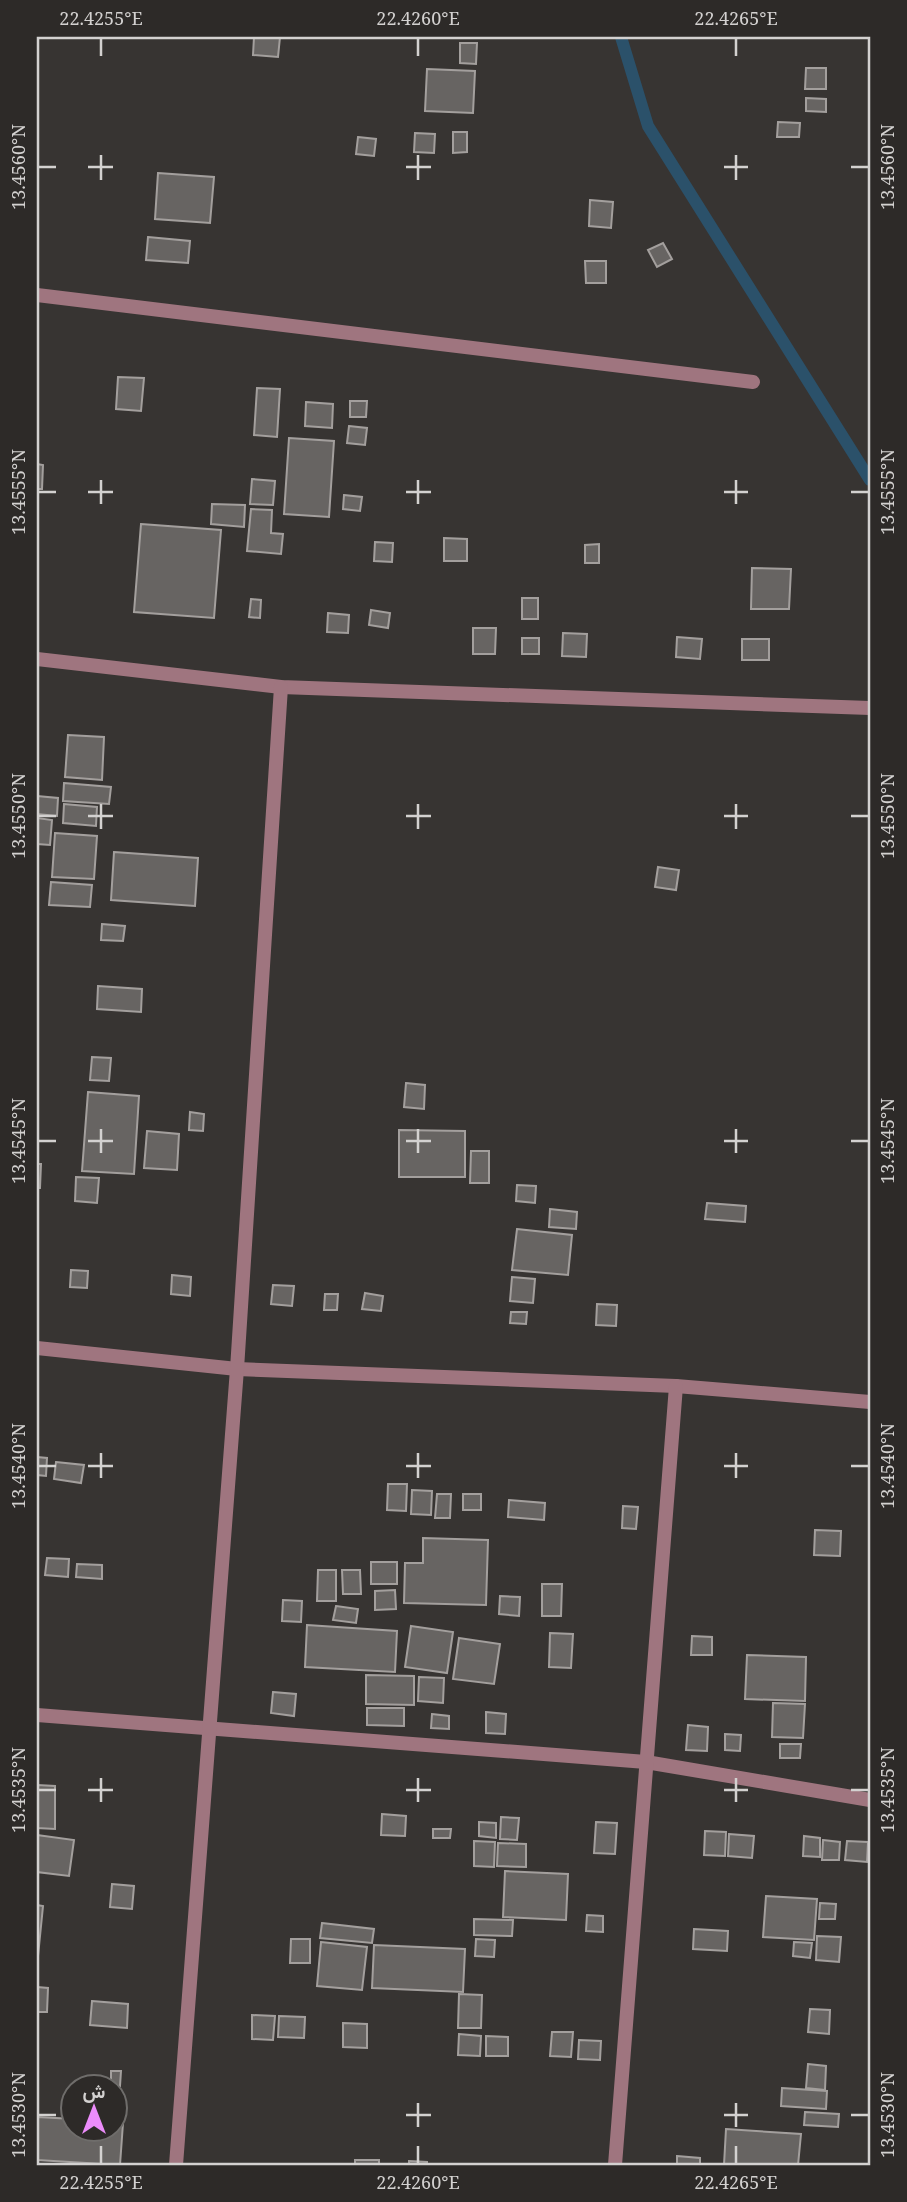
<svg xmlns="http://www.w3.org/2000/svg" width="907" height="2202" viewBox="0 0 907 2202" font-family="'Noto Serif',Vazirmatn,serif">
<rect width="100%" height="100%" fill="#373432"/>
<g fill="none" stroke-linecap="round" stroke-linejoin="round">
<path stroke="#2b516a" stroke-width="12" d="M621 37 648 126 870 480"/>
</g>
<g fill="#676462" stroke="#a39f9d" stroke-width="2">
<path d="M254 37H280L278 57 253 55Z"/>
<path d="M460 43H477L476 64 460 63Z"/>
<path d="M806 68H826V89H805Z"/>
<path d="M427 69 475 71 473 113 425 111Z"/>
<path d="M806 98 826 99V112L806 111Z"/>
<path d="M778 122 800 123 799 137H777Z"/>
<path d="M453 132H467V152L453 153Z"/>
<path d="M415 133 435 134 434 153 414 152Z"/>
<path d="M358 137 376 139 374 156 356 154Z"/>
<path d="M158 173 214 177 210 223 155 219Z"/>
<path d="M590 200 613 202 611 228 589 226Z"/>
<path d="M148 237 190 241 188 263 146 260Z"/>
<path d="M663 243 672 259 657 267 648 250Z"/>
<path d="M585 261H606V283H586Z"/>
<path d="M118 377 144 378 141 411 116 409Z"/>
<path d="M257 388 280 389 277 437 254 435Z"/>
<path d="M350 401H367L366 417H350Z"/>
<path d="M306 402 333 404 332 428 305 426Z"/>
<path d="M349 426 367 428 365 445 347 443Z"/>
<path d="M289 438 334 441 329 517 284 514Z"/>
<path d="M37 464 43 465 42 489H37Z"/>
<path d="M252 479 275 481 273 505 250 504Z"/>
<path d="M344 495 362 497 360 511 343 509Z"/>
<path d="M212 504 245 505 244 527 211 524Z"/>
<path d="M251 509 272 510 271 533 283 534 281 554 247 551Z"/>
<path d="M141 524 221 530 214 618 134 612Z"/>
<path d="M444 538 467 539V561H444Z"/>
<path d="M375 542 393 543 392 562 374 561Z"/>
<path d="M599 544V563H585V545Z"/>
<path d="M752 568 791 569 789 609H751Z"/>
<rect x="522" y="598" width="16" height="21"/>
<path d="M251 599 261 600 260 618 249 617Z"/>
<path d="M371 610 390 613 388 628 369 625Z"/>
<path d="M328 613 349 615 348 633 327 632Z"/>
<path d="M473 628H496L495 654H473Z"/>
<path d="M563 633 587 634 586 657 562 656Z"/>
<path d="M677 637 702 639 700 659 676 657Z"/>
<rect x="522" y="638" width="17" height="16"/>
<rect x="742" y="639" width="27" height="21"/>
<path d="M68 735 104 737 102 780 65 777Z"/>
<path d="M64 783 111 787 109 804 63 801Z"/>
<path d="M37 796 58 798 57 816 37 814Z"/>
<path d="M64 804 97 807 96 826 63 823Z"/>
<path d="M37 818 52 820 50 845 37 844Z"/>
<path d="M55 833 97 836 94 879 52 877Z"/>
<path d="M114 852 198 858 195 906 111 900Z"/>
<path d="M658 867 679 870 676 890 655 887Z"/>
<path d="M51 882 92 885 90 907 49 905Z"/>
<path d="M102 924 125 926 123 941 101 940Z"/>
<path d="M98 986 142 989 141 1012 97 1009Z"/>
<path d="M92 1057 111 1058 109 1081 90 1080Z"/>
<path d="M406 1083 425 1085 424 1109 404 1107Z"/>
<path d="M88 1092 139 1096 134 1174 82 1171Z"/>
<path d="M190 1112 204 1114 203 1131 189 1130Z"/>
<path d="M399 1130 465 1131V1177H399Z"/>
<path d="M147 1131 179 1134 177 1170 144 1168Z"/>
<path d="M471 1151H489V1183H470Z"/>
<path d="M37 1164H41L40 1188H37Z"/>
<path d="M76 1177 99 1178 97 1203 75 1201Z"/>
<path d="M517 1185 536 1186 535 1203 516 1201Z"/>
<path d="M707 1203 746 1206 745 1222 705 1219Z"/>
<path d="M550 1209 577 1212 576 1229 549 1227Z"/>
<path d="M517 1229 572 1235 568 1275 512 1270Z"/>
<path d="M71 1270 88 1271 87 1288 70 1287Z"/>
<path d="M172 1275 191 1277 190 1296 171 1294Z"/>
<path d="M512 1277 535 1279 533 1303 510 1301Z"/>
<path d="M273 1285 294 1286 292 1306 271 1304Z"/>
<path d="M365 1293 383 1296 381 1311 362 1309Z"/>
<path d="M325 1294H338L337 1310H324Z"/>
<path d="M597 1304 617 1305 616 1326 596 1325Z"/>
<path d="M511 1312H527L526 1324 510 1323Z"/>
<path d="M37 1457 47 1458 46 1476 37 1475Z"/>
<path d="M56 1462 84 1465 81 1483 54 1479Z"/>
<path d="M388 1484H407L406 1511 387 1510Z"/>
<path d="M412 1490 432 1491 431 1515 411 1514Z"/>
<path d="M437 1494H451L450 1518H435Z"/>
<rect x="463" y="1494" width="18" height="16"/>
<path d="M509 1500 545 1503 544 1520 508 1517Z"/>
<path d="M623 1506 638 1507 636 1529 622 1528Z"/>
<path d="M815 1530 841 1531 840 1556 814 1555Z"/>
<path d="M423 1538 488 1540 486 1605 404 1603 405 1563H423Z"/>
<path d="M47 1558 69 1559 68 1577 45 1575Z"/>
<rect x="371" y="1562" width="26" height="22"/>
<path d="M77 1564 102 1565V1579L76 1577Z"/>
<path d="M318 1570H336V1601H317Z"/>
<path d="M342 1570H360L361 1594H343Z"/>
<path d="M542 1584H562L561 1616H542Z"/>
<path d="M395 1590 396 1609 375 1610V1591Z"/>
<path d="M500 1596 520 1597 519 1616 499 1614Z"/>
<path d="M283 1600 302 1601 301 1622 282 1621Z"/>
<path d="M336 1606 358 1609 356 1623 333 1620Z"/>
<path d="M307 1625 397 1631 395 1672 305 1667Z"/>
<path d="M411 1626 453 1632 447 1673 405 1667Z"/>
<path d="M550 1633 573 1634 571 1668 549 1667Z"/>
<path d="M692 1636 712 1637V1655H691Z"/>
<path d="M459 1638 500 1644 494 1684 453 1679Z"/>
<path d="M747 1655 806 1657 805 1701 745 1699Z"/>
<path d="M366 1675 414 1676V1705L366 1704Z"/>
<path d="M419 1677 444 1678 443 1703 418 1701Z"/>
<path d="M273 1692 296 1694 294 1716 271 1713Z"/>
<path d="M773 1703 805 1704 803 1738 772 1737Z"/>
<path d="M367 1708H404V1726L367 1725Z"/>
<path d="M486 1712 506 1714 505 1734 486 1733Z"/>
<path d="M432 1714 449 1716V1729L431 1728Z"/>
<path d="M688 1725 708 1727 707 1751 686 1750Z"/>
<path d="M725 1734 741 1735 740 1751 725 1750Z"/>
<path d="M780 1744H801L800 1758H780Z"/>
<path d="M37 1785 55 1786V1829L37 1828Z"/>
<path d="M382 1814 406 1816 405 1836 381 1835Z"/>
<path d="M501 1817 519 1818 517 1840 500 1839Z"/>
<path d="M479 1822 496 1823V1838L479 1836Z"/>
<path d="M596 1822 617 1823 615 1854 594 1853Z"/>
<path d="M433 1829H451L450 1838H433Z"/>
<path d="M705 1831 726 1832 725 1856 704 1855Z"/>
<path d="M729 1834 754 1836 752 1858 728 1856Z"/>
<path d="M37 1835 74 1840 69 1876 37 1872Z"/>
<path d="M804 1836 820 1838V1857L803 1856Z"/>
<path d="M823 1840 840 1842 839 1860H822Z"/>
<path d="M474 1841 495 1842 494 1867 474 1866Z"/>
<path d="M847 1841 868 1842 867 1862 845 1860Z"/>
<path d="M498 1843 526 1844V1867L497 1866Z"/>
<path d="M505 1871 568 1874 566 1920 503 1917Z"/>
<path d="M112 1884 134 1886 132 1909 110 1907Z"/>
<path d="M766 1896 817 1899 814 1940 763 1937Z"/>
<path d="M820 1903 836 1904 835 1919H819Z"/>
<path d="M37 1905 43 1906 38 1956H37Z"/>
<path d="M587 1915 603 1916V1932L586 1931Z"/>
<path d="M474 1919 513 1920 512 1936 474 1935Z"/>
<path d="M322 1923 374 1929 372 1943 320 1938Z"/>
<path d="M694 1929 728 1931 727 1951 693 1949Z"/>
<path d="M817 1936 841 1937 839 1962 816 1960Z"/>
<path d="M291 1939H310V1963H290Z"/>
<path d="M476 1939 495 1940 494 1957 475 1956Z"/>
<path d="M321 1942 367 1947 362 1990 317 1986Z"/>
<path d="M794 1942 812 1943 810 1958 793 1956Z"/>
<path d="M374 1945 465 1949 463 1992 372 1988Z"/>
<path d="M37 1987 48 1988 47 2012H37Z"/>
<path d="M459 1994 482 1995 481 2028H458Z"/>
<path d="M92 2001 128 2004 127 2028 90 2025Z"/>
<path d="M810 2009 830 2010 829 2034 808 2032Z"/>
<path d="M252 2015 275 2016 273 2040 252 2039Z"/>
<path d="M279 2016 305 2017 304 2038 278 2037Z"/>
<path d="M343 2023 367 2024V2048L343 2047Z"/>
<path d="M552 2032H573L571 2057 550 2056Z"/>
<path d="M459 2034 481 2036 480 2056 458 2055Z"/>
<path d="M486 2036 508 2037V2056H486Z"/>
<path d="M579 2040 601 2041 600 2060 578 2059Z"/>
<path d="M808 2064 826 2066 825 2090 806 2088Z"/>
<path d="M111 2071H121L120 2086H111Z"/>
<path d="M782 2088 827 2091 826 2109 781 2106Z"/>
<path d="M805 2112 839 2114 838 2127 804 2125Z"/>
<path d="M37 2117 74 2119V2128H116V2123H123L120 2165 37 2160Z"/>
<path d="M726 2129 801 2134 798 2165H724Z"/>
<path d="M677 2156 700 2158V2165H677Z"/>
<rect x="355" y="2160" width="24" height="5"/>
<path d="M409 2161 427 2162V2165H409Z"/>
</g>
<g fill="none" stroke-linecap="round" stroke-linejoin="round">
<g stroke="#9f757f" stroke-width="14">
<path d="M37 295 753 382"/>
<path d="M37 659 281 687 870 708"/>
<path d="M37 1348 237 1369 676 1386 870 1402"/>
<path d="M37 1715 646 1762 870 1800"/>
<path d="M176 2165 237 1369 281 687"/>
<path d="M615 2165 676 1386"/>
</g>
</g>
<path fill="none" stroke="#d3d1d0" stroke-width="2.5" d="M101 38V56M418 38V56M736 38V56M101 155V180M418 155V180M736 155V180M38 167H56M88 167H113M406 167H431M724 167H748M851 167H869M101 480V504M418 480V504M736 480V504M38 492H56M88 492H113M406 492H431M724 492H748M851 492H869M101 804V829M418 804V829M736 804V829M38 816H56M88 816H113M406 816H431M724 816H748M851 816H869M101 1129V1153M418 1129V1153M736 1129V1153M38 1141H56M88 1141H113M406 1141H431M724 1141H748M851 1141H869M101 1453V1478M418 1453V1478M736 1453V1478M38 1466H56M88 1466H113M406 1466H431M724 1466H748M851 1466H869M101 1778V1802M418 1778V1802M736 1778V1802M38 1790H56M88 1790H113M406 1790H431M724 1790H748M851 1790H869M418 2103V2127M736 2103V2127M38 2115H56M406 2115H431M724 2115H748M851 2115H869M101 2146V2164M418 2146V2164M736 2146V2164"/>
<rect width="907" height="2202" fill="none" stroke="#2d2a28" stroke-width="77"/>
<g transform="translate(94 2108)"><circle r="33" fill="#2d2a28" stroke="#6f6d6b" stroke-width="2"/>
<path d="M0-5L12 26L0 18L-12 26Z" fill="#ec8cfb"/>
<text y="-10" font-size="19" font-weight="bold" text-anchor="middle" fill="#d3d1d0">ش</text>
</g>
<rect x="38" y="38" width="831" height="2126" fill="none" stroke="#d3d1d0" stroke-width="2.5"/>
<g font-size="18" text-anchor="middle" fill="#d3d1d0">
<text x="101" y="25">22.4255°E</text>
<text x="418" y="25">22.4260°E</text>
<text x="736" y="25">22.4265°E</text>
<text transform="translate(19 167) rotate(-90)" y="6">13.4560°N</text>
<text transform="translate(888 167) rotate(-90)" y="6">13.4560°N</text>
<text transform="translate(19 492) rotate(-90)" y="6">13.4555°N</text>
<text transform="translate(888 492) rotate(-90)" y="6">13.4555°N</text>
<text transform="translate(19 816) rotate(-90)" y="6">13.4550°N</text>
<text transform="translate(888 816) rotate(-90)" y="6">13.4550°N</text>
<text transform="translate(19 1141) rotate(-90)" y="6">13.4545°N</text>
<text transform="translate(888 1141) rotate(-90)" y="6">13.4545°N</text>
<text transform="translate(19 1466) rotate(-90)" y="6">13.4540°N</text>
<text transform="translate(888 1466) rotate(-90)" y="6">13.4540°N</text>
<text transform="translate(19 1790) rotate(-90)" y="6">13.4535°N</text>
<text transform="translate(888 1790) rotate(-90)" y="6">13.4535°N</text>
<text transform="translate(19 2115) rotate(-90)" y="6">13.4530°N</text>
<text transform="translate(888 2115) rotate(-90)" y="6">13.4530°N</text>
<text x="101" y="2189">22.4255°E</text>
<text x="418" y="2189">22.4260°E</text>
<text x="736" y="2189">22.4265°E</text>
</g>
</svg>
